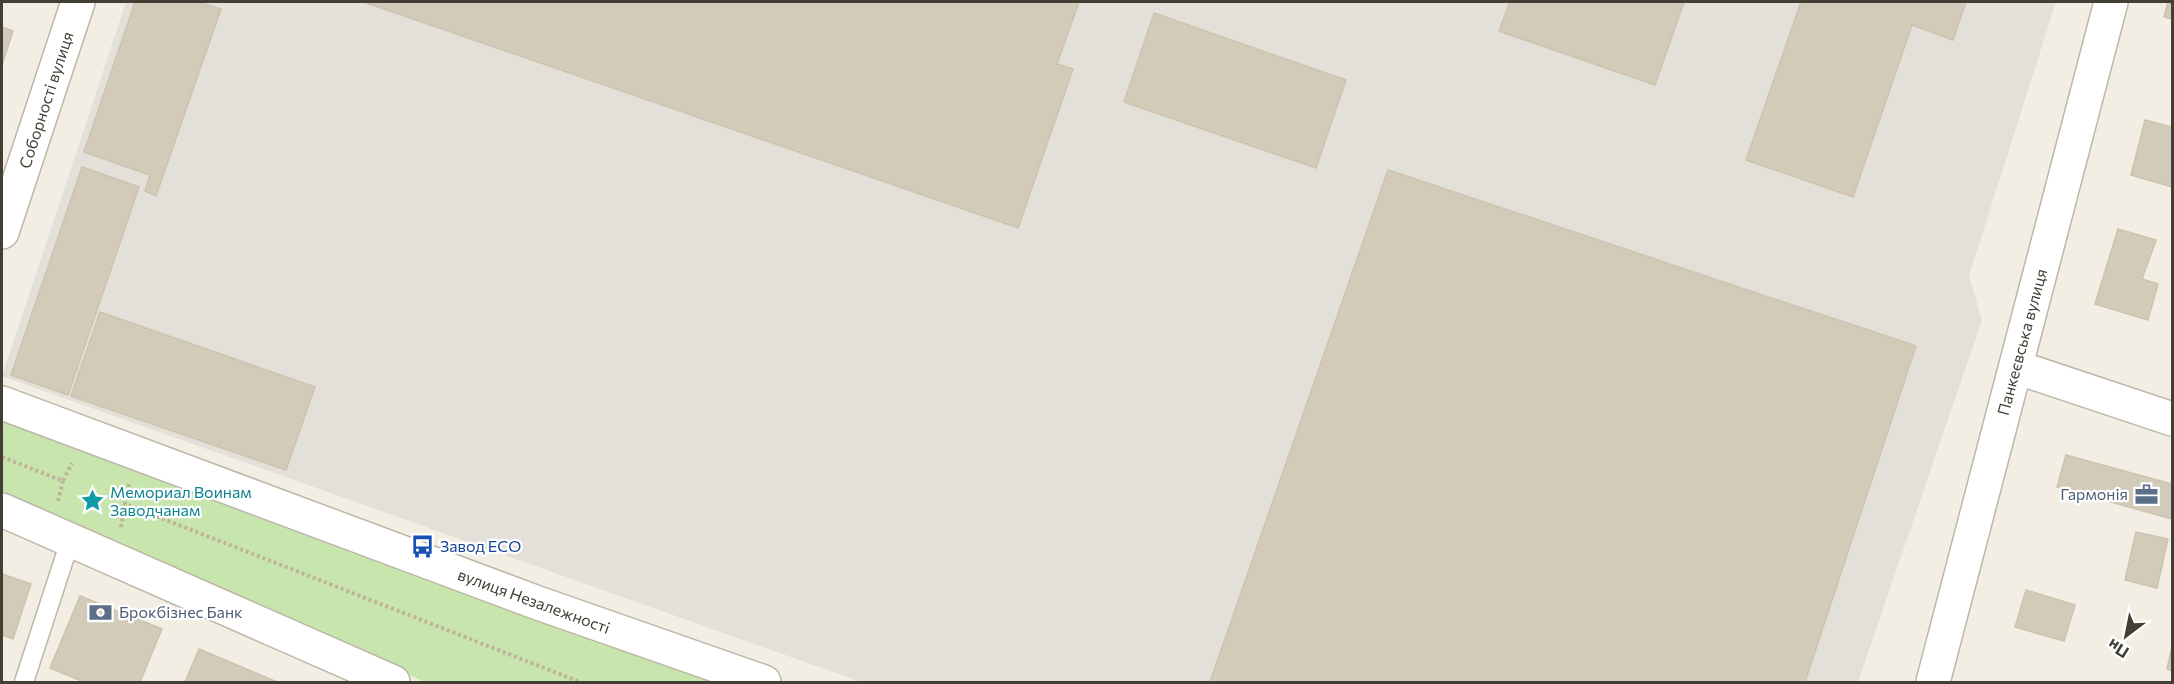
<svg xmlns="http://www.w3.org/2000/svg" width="2174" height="684" viewBox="0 0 2174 684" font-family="Commissioner,sans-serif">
<rect width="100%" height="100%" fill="#f2eee4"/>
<path fill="#e3e0d9" d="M126 2H2056L1969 276 1982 320 1858 682H861L2 376Z"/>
<path fill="#c8e5ad" d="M2 421 730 682H425L2 491Z"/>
<g fill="#d3cbba" stroke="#cdc3ad" stroke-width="1.5">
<path d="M135 2H198L221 9 156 196 145 191 150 175 84 152Z"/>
<path d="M364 2H1079L1057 64 1073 69 1018 228Z"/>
<path d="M1510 2H1684L1655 85 1499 31Z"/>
<path d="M1801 2H1966L1953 40 1912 25 1853 197 1746 160Z"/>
<path d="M2168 2H2172V19L2164 17Z"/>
<path d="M1154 13 1346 80 1316 168 1124 102Z"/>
<path d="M2 27 13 31 2 65Z"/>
<path d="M2145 120 2172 127V187L2131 175Z"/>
<path d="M82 167 139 187 68 395 11 375Z"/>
<path d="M1388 170 1916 346 1805 682H1210Z"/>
<path d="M2118 229 2156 240 2142 279 2158 284 2148 320 2095 304Z"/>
<path d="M100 312 315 387 286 470 71 396Z"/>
<path d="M2066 455 2172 484V519L2057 487Z"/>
<path d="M2136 532 2168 539 2157 588 2125 580Z"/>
<path d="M2 574 31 584 13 639 2 635Z"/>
<path d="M2026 590 2075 605 2064 641 2015 627Z"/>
<path d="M80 596 162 629 140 682H84L50 668Z"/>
<path d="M2172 646V671L2167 669Z"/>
<path d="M199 649 277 682H185Z"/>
</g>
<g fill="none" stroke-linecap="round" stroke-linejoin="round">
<defs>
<path id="service" d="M24 682 70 541"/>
<g id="minor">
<path d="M2 232 78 2"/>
<path d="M2016 367 2172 419"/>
</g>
<g id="tertiary">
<path d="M2 403 538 603 764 682"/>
<path d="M2 510 393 682"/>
<path d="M1933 682 2111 2"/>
</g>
</defs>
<use href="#service" stroke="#bdb7a7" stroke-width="21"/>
<use href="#minor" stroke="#bdb7a7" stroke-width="36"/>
<use href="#tertiary" stroke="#bdb7a7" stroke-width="36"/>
<g stroke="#beb499" stroke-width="4" stroke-dasharray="3 3" stroke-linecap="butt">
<path d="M2 457 63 481 72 463"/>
<path d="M129 484 125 504 580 682"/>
<path d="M58 501 63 481"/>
<path d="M121 527 125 504"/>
</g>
<use href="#service" stroke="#fff" stroke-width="18"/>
<use href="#minor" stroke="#fff" stroke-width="33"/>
<use href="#tertiary" stroke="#fff" stroke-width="33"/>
</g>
<defs>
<symbol id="office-bare" viewBox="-9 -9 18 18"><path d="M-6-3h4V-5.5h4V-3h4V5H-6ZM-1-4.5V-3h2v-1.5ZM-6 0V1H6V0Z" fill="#5c6f8a" stroke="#fff" stroke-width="2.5" paint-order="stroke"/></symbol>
<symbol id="sight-bare" viewBox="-9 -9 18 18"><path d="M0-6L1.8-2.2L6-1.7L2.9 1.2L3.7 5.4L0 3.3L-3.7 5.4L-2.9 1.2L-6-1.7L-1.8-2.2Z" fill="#0f9aa8" stroke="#fff" stroke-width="2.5" paint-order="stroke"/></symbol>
<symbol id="bus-bare" viewBox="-9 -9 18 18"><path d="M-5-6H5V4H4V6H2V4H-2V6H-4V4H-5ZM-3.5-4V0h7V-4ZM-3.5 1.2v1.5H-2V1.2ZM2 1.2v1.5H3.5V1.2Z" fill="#1a4fb4" stroke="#fff" stroke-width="2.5" paint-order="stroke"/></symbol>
<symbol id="bank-bare" viewBox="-9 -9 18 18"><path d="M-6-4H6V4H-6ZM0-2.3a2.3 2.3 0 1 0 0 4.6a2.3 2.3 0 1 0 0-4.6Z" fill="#5c6f8a" stroke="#fff" stroke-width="2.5" paint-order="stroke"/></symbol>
</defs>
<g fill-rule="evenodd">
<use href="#office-bare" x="2130" y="478" width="33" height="33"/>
<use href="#sight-bare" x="76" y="484" width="33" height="33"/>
<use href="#bus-bare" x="406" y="530" width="33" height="33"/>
<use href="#bank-bare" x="84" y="596" width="33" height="33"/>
</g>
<g text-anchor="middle" stroke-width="4.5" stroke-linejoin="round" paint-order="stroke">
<g font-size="16" fill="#433f34" stroke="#fff">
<text transform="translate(46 100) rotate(-72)" y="6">Соборності вулиця</text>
<text transform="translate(2022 342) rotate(-75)" y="6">Панкеєвська вулиця</text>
<text transform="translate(534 601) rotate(20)" y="6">вулиця Незалежності</text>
</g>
<g font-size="16" fill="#0d838f" stroke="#fff" text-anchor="start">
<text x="110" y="498">Мемориал Воинам<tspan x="110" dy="18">Заводчанам</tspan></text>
</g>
<g font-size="16" fill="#4e5e75" stroke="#fff" text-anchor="end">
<text x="2128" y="500">Гармонія</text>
<text x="119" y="618" text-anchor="start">Брокбізнес Банк</text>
</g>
<g font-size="16" fill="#164399" stroke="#fff" text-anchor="start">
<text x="440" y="552">Завод ЕСО</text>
</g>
</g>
<rect width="2174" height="684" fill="none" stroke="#433f34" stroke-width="6"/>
<g transform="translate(2126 636) rotate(212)" stroke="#ffffff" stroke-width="4.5" paint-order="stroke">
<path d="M0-4.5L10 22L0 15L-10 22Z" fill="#433f34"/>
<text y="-9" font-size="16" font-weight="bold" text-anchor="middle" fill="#433f34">Пн</text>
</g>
</svg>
